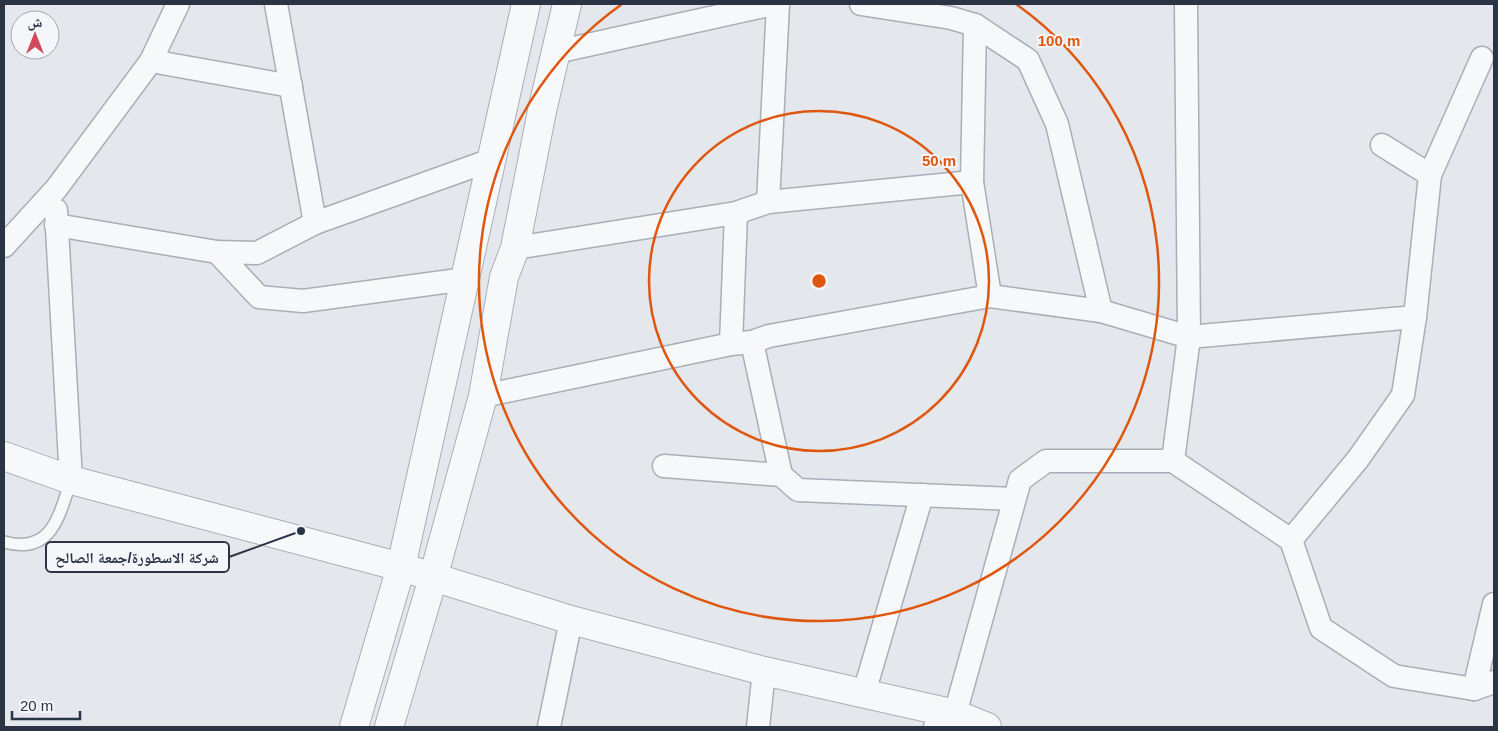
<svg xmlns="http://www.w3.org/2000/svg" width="1498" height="731" viewBox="0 0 1498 731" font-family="Arial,'Noto Naskh Arabic',sans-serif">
<rect width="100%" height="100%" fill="#e4e7ec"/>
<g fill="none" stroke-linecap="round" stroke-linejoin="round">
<defs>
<path id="service" d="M4 542C52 555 59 516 71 480"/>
<g id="minor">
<path d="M276 4 315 223"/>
<path d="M861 4 951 18 975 25 1028 60 1057 124 1101 311"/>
<path d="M975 25 972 182 990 296"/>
<path d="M556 52 773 4"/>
<path d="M151 61 291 86"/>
<path d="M1430 175 1482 58"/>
<path d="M768 202 778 4"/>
<path d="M56 210 71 480"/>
<path d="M56 225 217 252 257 253 315 223 491 160"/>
<path d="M4 246 56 189 151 61 178 4"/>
<path d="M515 248 736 213 768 202 972 182"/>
<path d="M217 252 259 297 303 301 466 279"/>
<path d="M752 342 781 475"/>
<path d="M731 344 736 213"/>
<path d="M483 396 731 344 752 342 769 336 990 296 1101 311 1189 337 1415 317"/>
<path d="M1173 461 1291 540 1321 628 1394 676 1474 689"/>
<path d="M664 466 781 475 798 490 1014 499"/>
<path d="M1291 540 1358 459 1403 395 1415 317 1430 175 1382 145"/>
<path d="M1494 604 1474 689 1494 682"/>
<path d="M864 693 922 495"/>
<path d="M549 727 571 620"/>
<path d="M758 727 764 671"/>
<path d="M935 727 955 714 1020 480 1046 461H1173L1189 337 1186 4"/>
</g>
<g id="tertiary">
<path d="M4 456 71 480 401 567 571 620 764 671 955 714 987 727"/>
<path d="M354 727 401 567 526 4"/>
<path d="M389 727 433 578 483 396 504 277 515 248 542 111 567 4"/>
</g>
</defs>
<use href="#service" stroke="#a9aeb7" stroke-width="14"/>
<use href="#minor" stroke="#a9aeb7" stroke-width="25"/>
<use href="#tertiary" stroke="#a9aeb7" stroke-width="30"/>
<use href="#service" stroke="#f7f8fa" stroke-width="11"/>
<use href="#minor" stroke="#f7f8fa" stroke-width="22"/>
<use href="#tertiary" stroke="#f7f8fa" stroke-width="28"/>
</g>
<g fill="none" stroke="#df570f" stroke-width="2.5">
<circle cx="819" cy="281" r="170"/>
<path d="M1016 4A340 340 0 1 1 622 4"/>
</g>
<circle cx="819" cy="281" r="8" fill="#df570f" stroke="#f4f6f9" stroke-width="2.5"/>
<g font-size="15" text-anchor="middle" font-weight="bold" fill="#df570f" stroke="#f4f6f9" stroke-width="4" stroke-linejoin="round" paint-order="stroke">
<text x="1059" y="46">100 m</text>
<text x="939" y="166">50 m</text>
</g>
<path fill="none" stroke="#2b3445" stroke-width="2" d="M301 531L229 557"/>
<circle fill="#2b3445" stroke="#f4f6f9" stroke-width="2" cx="301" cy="531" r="5"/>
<rect fill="#f4f6f9" stroke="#2b3445" stroke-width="2" x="46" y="542" width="183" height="30" rx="5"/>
<g font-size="15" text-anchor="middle" font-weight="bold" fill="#2b3445">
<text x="137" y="563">شركة الاسطورة/جمعة الصالح</text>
</g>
<rect width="1498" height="731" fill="none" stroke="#2b3445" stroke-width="10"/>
<g transform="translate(35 35)"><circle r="24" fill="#f4f6f9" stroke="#a4a8b1"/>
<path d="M0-4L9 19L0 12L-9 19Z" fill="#d1495b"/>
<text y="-8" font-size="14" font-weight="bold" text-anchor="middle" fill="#2b3445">ش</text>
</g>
<path d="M12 711v8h68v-8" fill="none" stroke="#2b3445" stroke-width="2.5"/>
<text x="20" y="711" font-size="15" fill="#2b3445" stroke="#f4f6f9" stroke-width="4" paint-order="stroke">20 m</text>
</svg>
